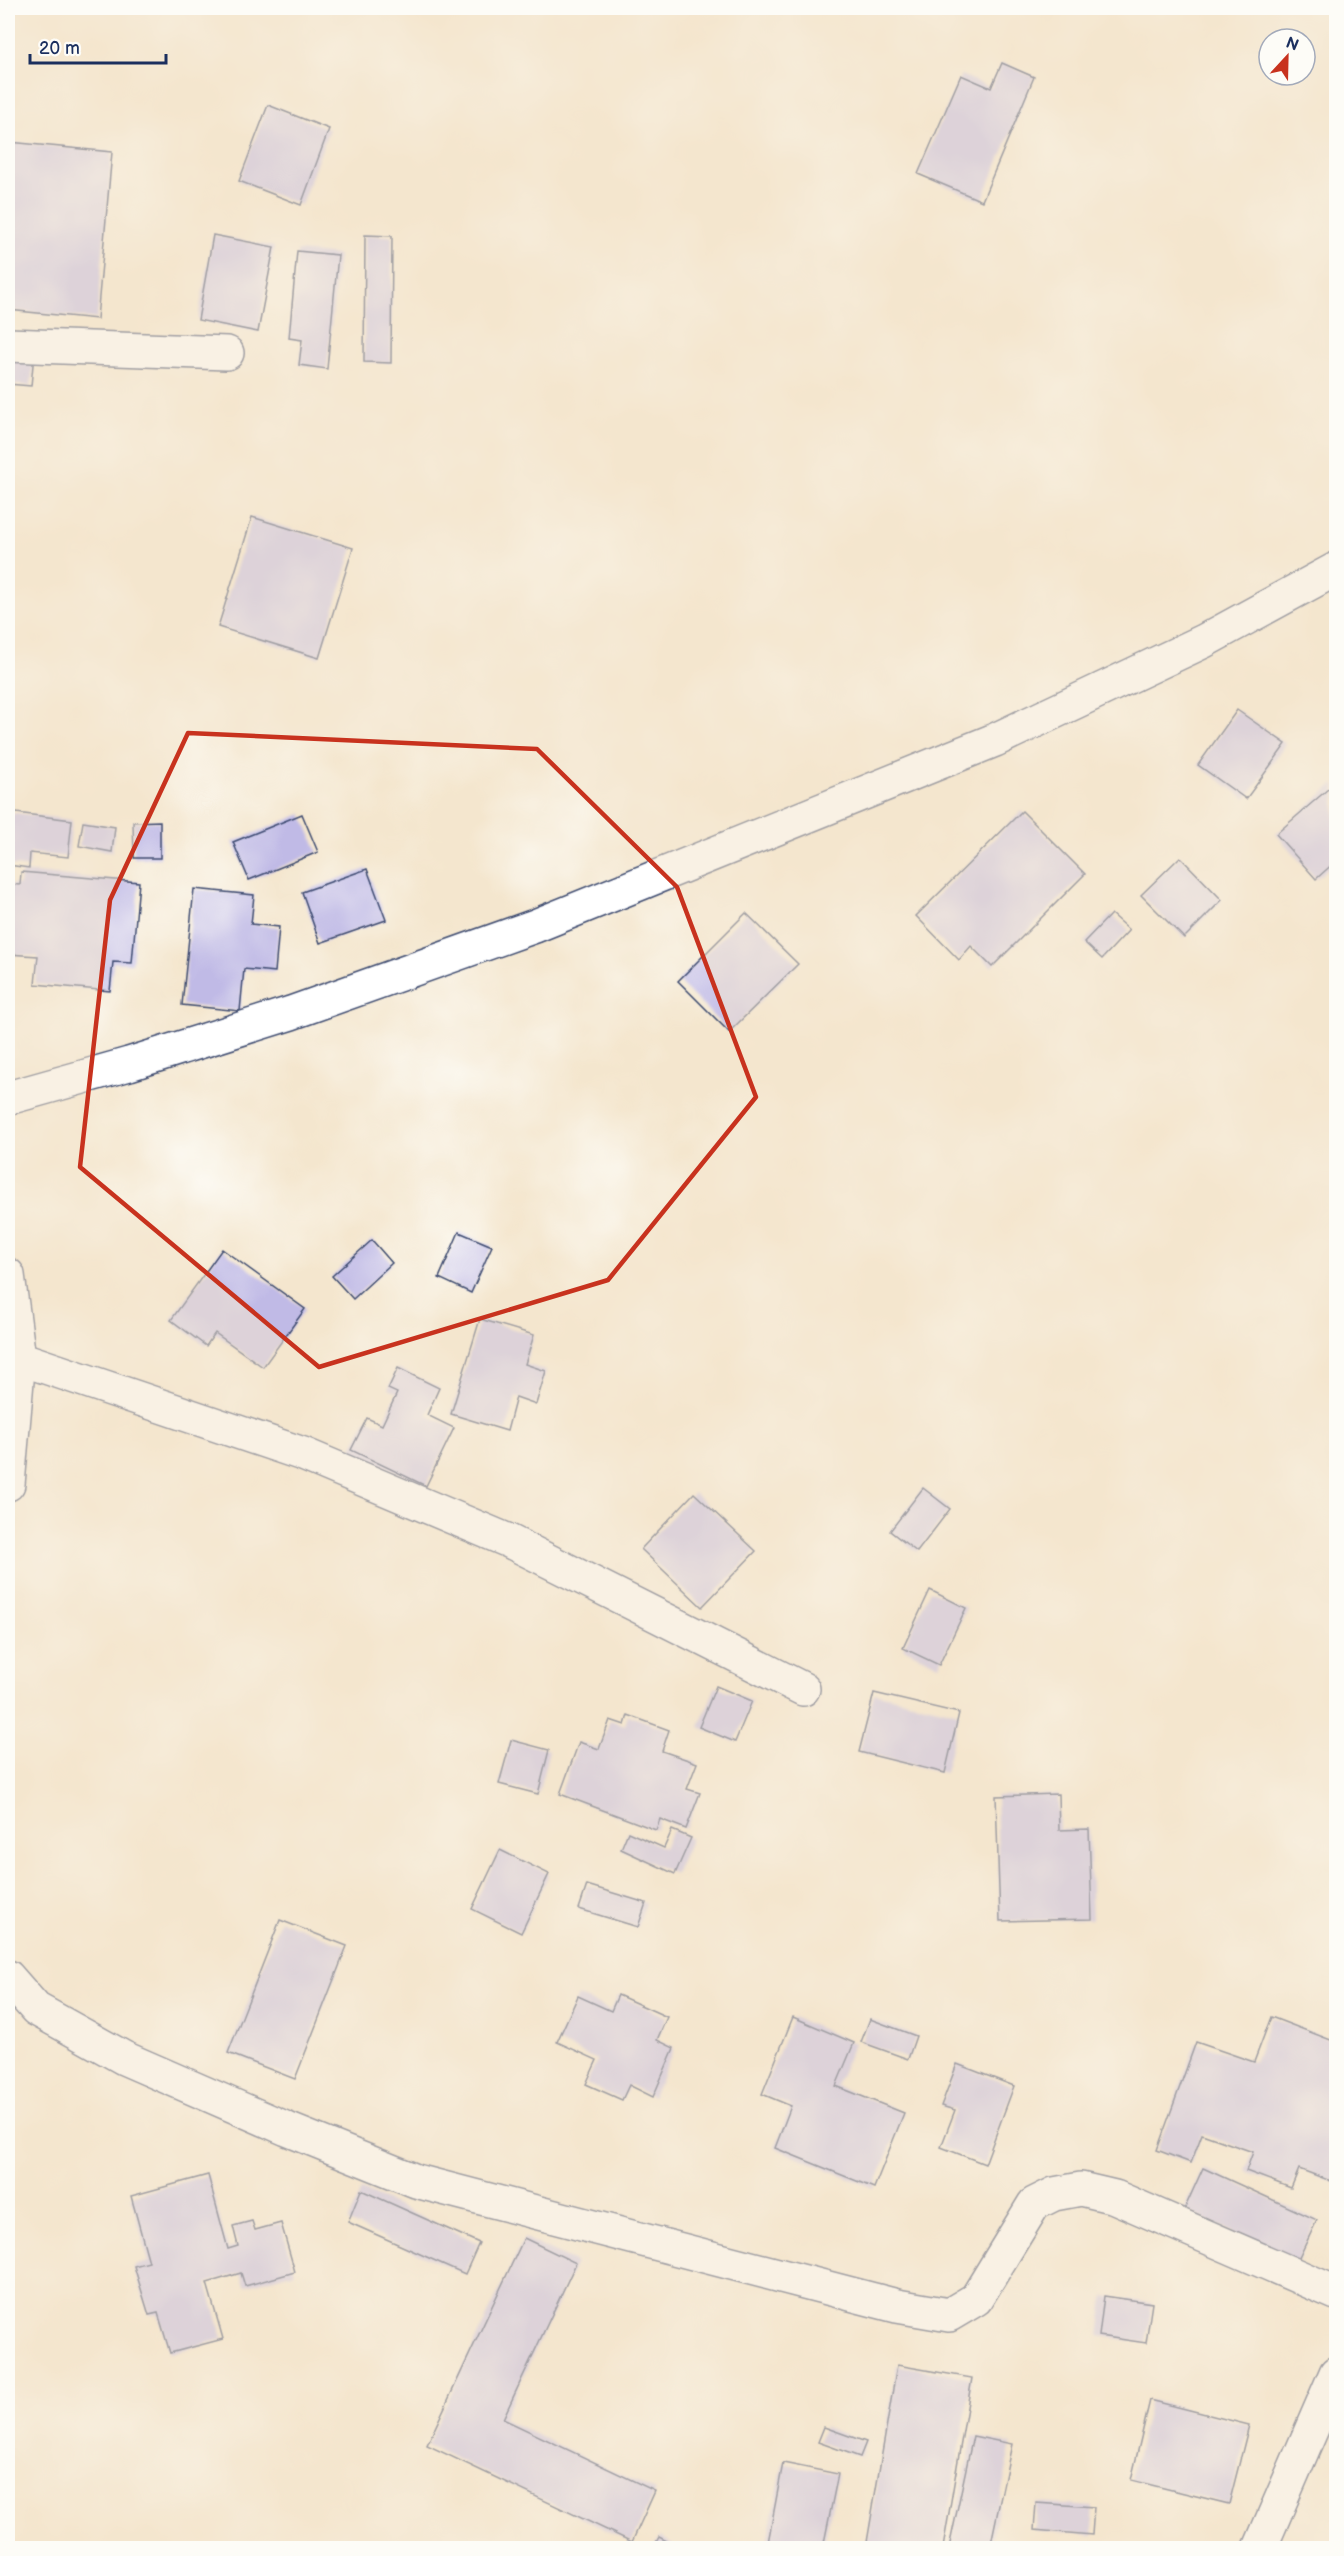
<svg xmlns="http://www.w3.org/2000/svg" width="1344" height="2556" viewBox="0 0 1344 2556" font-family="'Balsamiq Sans',sans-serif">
<rect width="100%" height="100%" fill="#fdfcf7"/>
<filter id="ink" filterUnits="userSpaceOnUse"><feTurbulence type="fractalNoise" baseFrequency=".0167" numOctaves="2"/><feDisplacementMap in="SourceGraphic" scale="12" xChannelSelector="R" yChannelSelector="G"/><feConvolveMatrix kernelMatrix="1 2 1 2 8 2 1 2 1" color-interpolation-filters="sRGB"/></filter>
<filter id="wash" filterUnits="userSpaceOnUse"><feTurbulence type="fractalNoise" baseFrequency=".008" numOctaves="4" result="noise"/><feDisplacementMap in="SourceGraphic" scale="24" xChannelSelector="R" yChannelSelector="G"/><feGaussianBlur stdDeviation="1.35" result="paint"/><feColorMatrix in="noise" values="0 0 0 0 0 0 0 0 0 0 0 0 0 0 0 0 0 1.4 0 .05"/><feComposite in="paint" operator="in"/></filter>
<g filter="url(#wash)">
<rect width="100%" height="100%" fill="#f4e6ce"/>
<g id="blocks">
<g fill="#c0bae6">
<path d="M1002 63 1034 77 982 201 918 174 961 75 991 88Z"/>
<path d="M268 105 329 129 301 205 239 181Z"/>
<path d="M9 142 112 152 97 319 8 310Z"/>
<path d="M213 235 274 247 258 332 198 320Z"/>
<path d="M365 235 392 236 391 363 364 362Z"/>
<path d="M297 251 338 255 327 369 299 365 302 340 289 338Z"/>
<path d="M8 351 34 354 31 386 8 384Z"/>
<path d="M252 517 353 548 319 658 218 627Z"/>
<path d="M1237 710 1286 744 1246 799 1198 765Z"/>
<path d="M1335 783 1336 861 1316 879 1276 834Z"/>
<path d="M1022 811 1085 874 992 967 971 946 959 960 916 916Z"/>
<path d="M8 812 72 820 68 857 30 853 29 868 8 865Z"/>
<path d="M302 814 318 852 249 880 233 842Z"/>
<path d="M160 821V858H134L133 822Z"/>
<path d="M83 822 115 827 112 852 79 846Z"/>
<path d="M1180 857 1222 900 1184 938 1141 895Z"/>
<path d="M367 869 386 920 320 943 302 892Z"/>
<path d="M21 872 139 882 132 963 113 962 110 991 35 984 38 956 8 954V884L20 885Z"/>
<path d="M194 889 254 895 251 924 279 927 275 972 244 969 240 1011 182 1005Z"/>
<path d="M746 913 798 964 729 1032 678 981Z"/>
<path d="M1111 914 1129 930 1102 959 1084 942Z"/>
<path d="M459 1232 492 1246 471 1293 439 1278Z"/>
<path d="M372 1240 392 1263 353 1299 332 1276Z"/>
<path d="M222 1249 305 1309 263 1367 215 1333 206 1346 171 1320Z"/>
<path d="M480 1319 534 1335 525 1364 546 1371 536 1404 516 1397 507 1431 451 1414Z"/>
<path d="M398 1368 439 1388 427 1415 454 1428 426 1486 351 1450 367 1418 382 1425 397 1393 388 1389Z"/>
<path d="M923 1488 950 1509 917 1552 890 1531Z"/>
<path d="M694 1493 756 1551 702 1607 641 1549Z"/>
<path d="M930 1590 966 1608 939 1665 903 1648Z"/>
<path d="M716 1686 752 1701 735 1742 699 1727Z"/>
<path d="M874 1693 959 1713 945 1773 859 1752Z"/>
<path d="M628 1715 669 1730 662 1751 697 1763 687 1789 700 1793 686 1829 660 1819 656 1830 560 1794 579 1742 599 1749 610 1720 625 1725Z"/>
<path d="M511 1740 549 1750 538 1794 499 1784Z"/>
<path d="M1058 1794 1059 1830 1089 1829 1092 1919 1000 1921 996 1796Z"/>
<path d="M672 1830 691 1838 675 1874 621 1849 628 1832 664 1848Z"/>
<path d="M500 1850 549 1874 521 1933 472 1909Z"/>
<path d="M587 1885 646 1903 638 1927 579 1909Z"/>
<path d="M280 1920 347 1946 295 2079 228 2053Z"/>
<path d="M618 1995 667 2017 657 2040 674 2048 653 2097 629 2085 622 2100 586 2084 597 2060 557 2042 578 1996 611 2011Z"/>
<path d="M793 2017 854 2043 836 2086 904 2113 874 2188 775 2148 791 2106 762 2094Z"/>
<path d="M1271 2017 1336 2042V2183L1299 2169 1291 2188 1246 2171 1253 2152 1202 2134 1191 2163 1157 2150 1196 2042 1254 2062Z"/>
<path d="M870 2019 916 2036 908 2059 861 2042Z"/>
<path d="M957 2064 1014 2086 985 2164 941 2147 955 2110 941 2106Z"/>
<path d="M1203 2168 1317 2220 1297 2262 1184 2210Z"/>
<path d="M208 2175 228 2249 238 2246 233 2226 252 2221 255 2230 281 2223 295 2272 245 2286 241 2273 207 2283 223 2339 170 2353 158 2313 149 2315 134 2266 149 2262 131 2196Z"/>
<path d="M361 2190 479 2243 465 2274 348 2222Z"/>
<path d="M524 2238 576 2263 503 2419 655 2491 632 2542 427 2445Z"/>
<path d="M1104 2296 1152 2303 1146 2343 1099 2336Z"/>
<path d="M897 2365 972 2378 943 2548H866Z"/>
<path d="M1150 2400 1249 2425 1229 2504 1131 2480Z"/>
<path d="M824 2427 866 2442 860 2457 818 2442Z"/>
<path d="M973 2436 1012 2444 990 2548H949Z"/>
<path d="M783 2463 838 2474 823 2548H767Z"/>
<path d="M1036 2503 1094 2507 1092 2535 1034 2530Z"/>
<path d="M659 2537 680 2548H653Z"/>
</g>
</g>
</g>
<g filter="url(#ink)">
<use href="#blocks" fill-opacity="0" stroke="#3c4a6f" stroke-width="1.5"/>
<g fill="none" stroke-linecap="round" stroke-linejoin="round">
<defs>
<g id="street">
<path d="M8 345 227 353"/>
<path d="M8 1098 129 1064 291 1013 535 926 995 740 1204 641 1336 569"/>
<path d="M8 1275 19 1358 8 1484"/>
<path d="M19 1358 303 1454 509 1541 803 1689"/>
<path d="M8 1977 36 2009 124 2058 287 2129 416 2181 897 2306 949 2315 976 2299 1034 2204 1054 2194 1081 2189 1115 2197 1336 2293"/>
<path d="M1260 2548 1336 2373"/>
</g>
</defs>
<use href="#street" stroke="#3c4a6f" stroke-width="36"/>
<use href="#street" stroke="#fff" stroke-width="33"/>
</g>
</g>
<path d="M0 0H1344V2556H0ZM188 733 537 749 677 887 756 1097 608 1280 319 1367 80 1167 110 900Z" fill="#f4e6ce" fill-opacity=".55" fill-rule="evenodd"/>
<path fill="none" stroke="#c8321e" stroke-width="4.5" stroke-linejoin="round" d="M188 733 537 749 677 887 756 1097 608 1280 319 1367 80 1167 110 900Z"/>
<rect width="1344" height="2556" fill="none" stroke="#fdfcf7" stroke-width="30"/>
<g transform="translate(1287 57) rotate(22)"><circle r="28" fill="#fdfcf7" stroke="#a3aaba" stroke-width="1.5"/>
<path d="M0-4.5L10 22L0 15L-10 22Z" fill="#c8321e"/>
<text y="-9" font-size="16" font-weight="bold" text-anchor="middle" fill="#1b2f5e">N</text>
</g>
<path d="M30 54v9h136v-9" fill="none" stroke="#1b2f5e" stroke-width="3"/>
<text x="39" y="54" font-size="18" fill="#1b2f5e" stroke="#fdfcf7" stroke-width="4.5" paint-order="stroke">20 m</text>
</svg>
